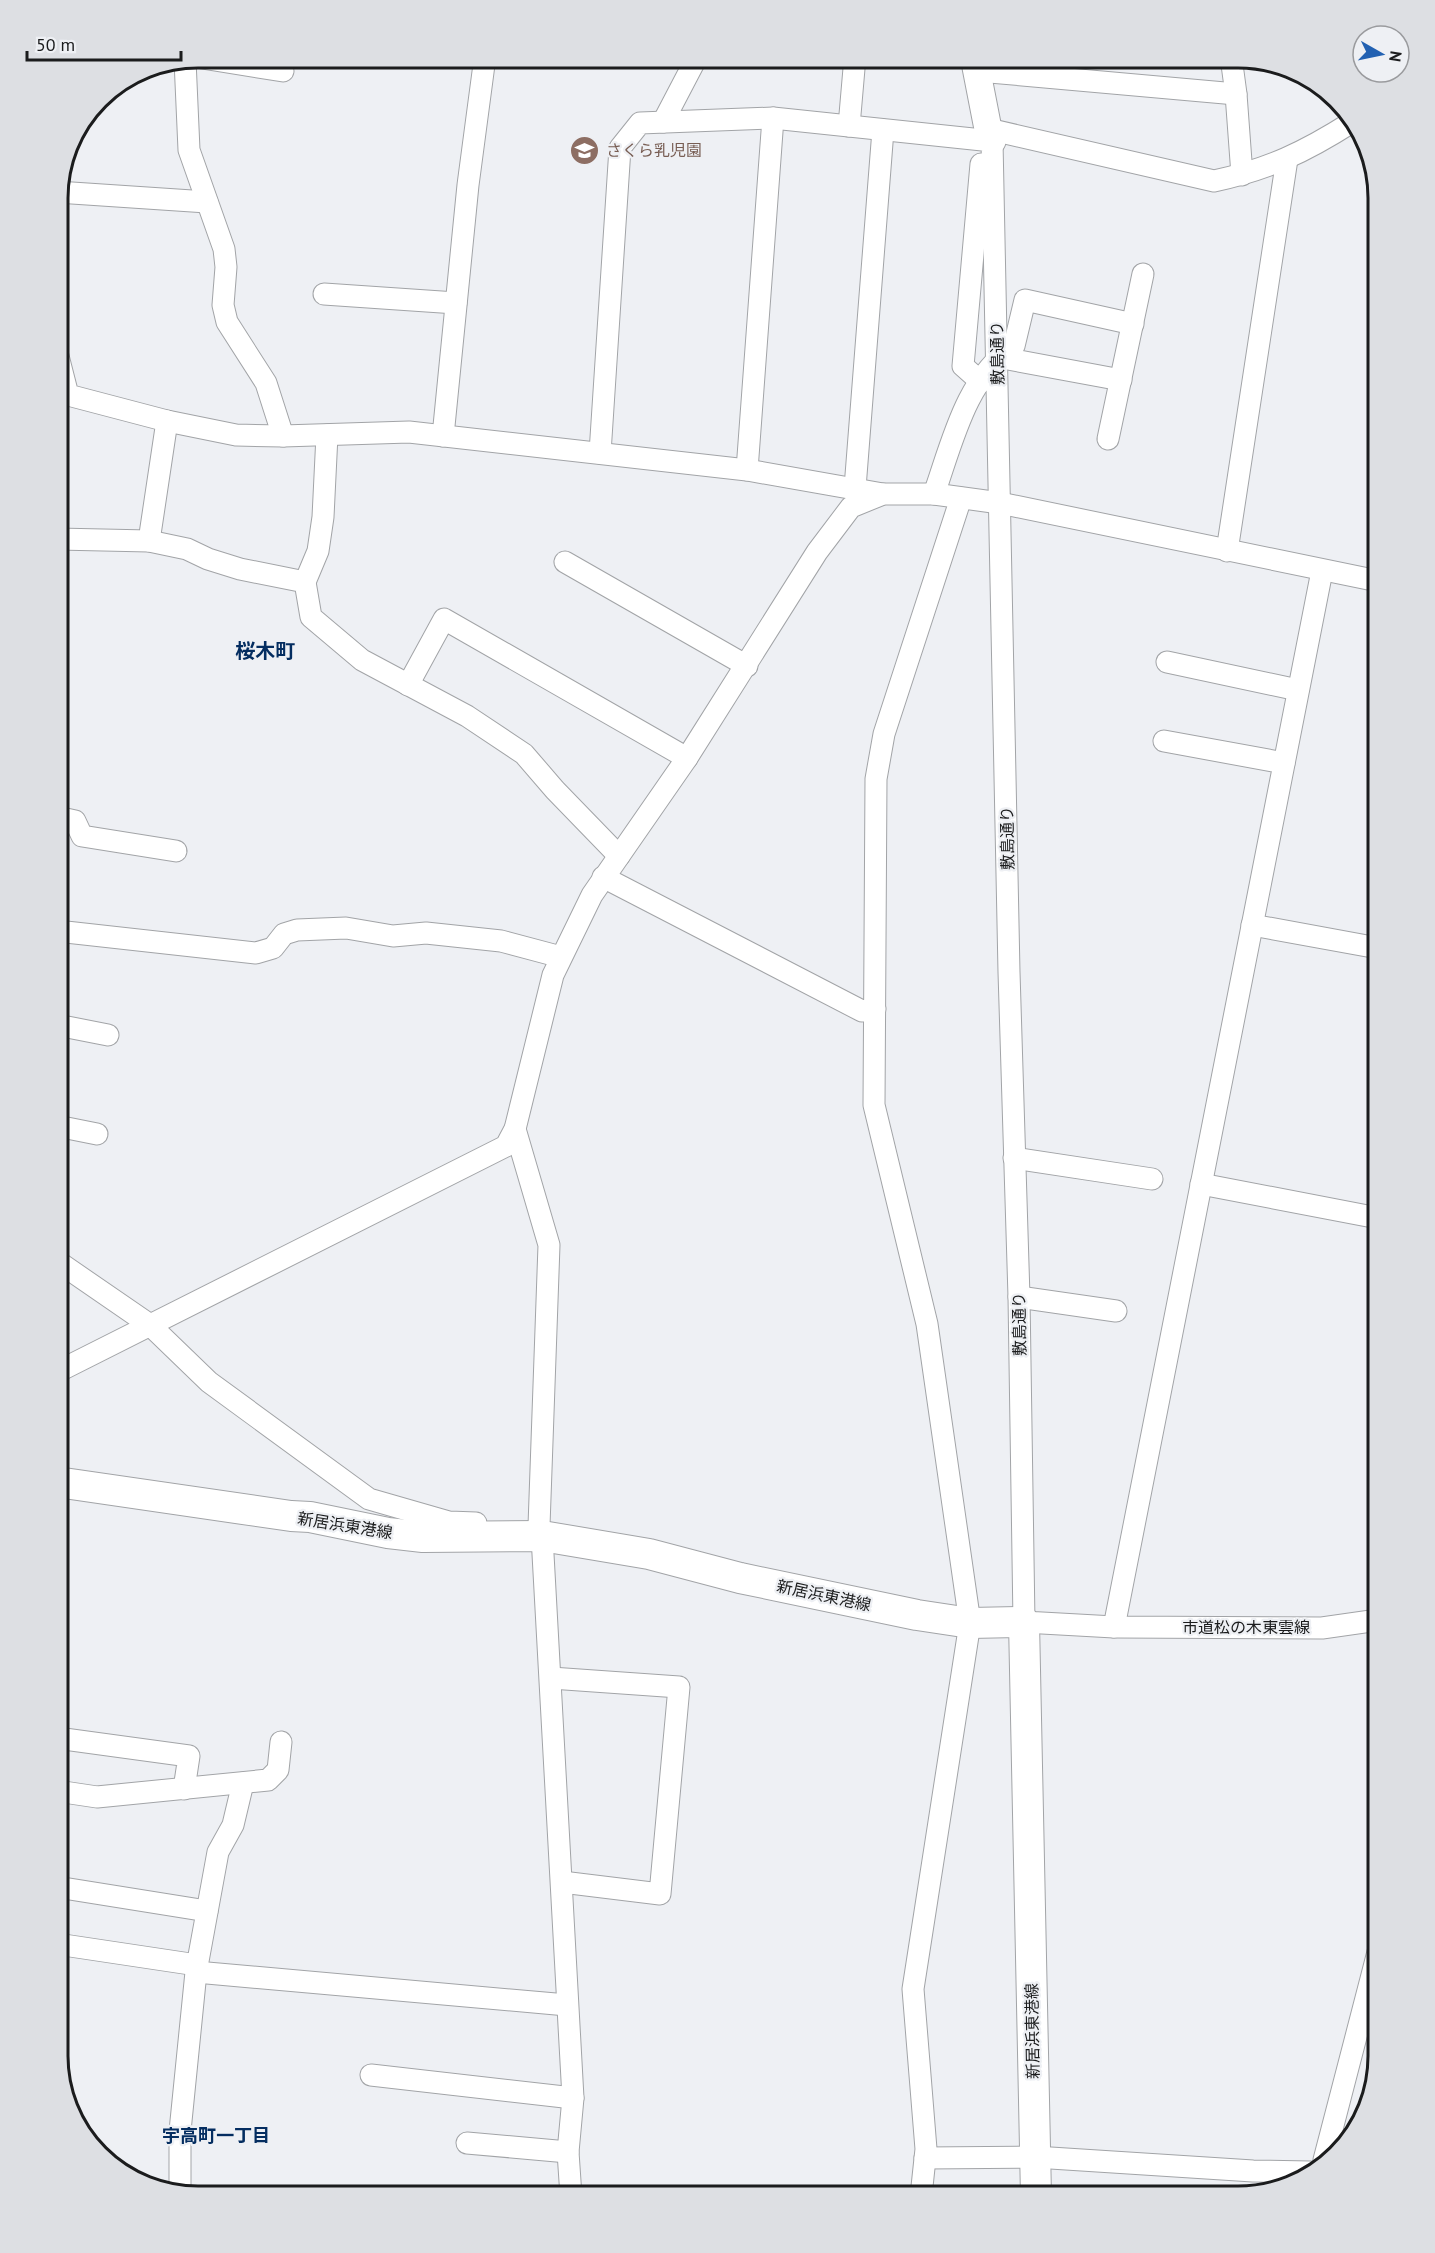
<svg xmlns="http://www.w3.org/2000/svg" width="1435" height="2253" viewBox="0 0 1435 2253" font-family="'PT Sans','Noto Sans JP',sans-serif">
<rect width="100%" height="100%" fill="#eef0f4"/>
<g fill="none" stroke-linecap="round" stroke-linejoin="round">
<defs>
<g id="minor">
<path d="M196 57 283 71"/>
<path d="M1231 57 1236 94 1242 175"/>
<path d="M185 60 189 150 224 249 226 267 223 305 227 322 266 383 283 436"/>
<path d="M978 71 1236 94"/>
<path d="M663 122 697 57"/>
<path d="M849 126 855 57"/>
<path d="M988 129 1214 181C1269 169 1305 152 1352 122"/>
<path d="M57 192 207 202"/>
<path d="M324 294 456 303"/>
<path d="M57 352 68 395 167 421 236 435 283 436 409 432 747 470 883 494"/>
<path d="M997 357 1121 380"/>
<path d="M981 382 963 366 981 164"/>
<path d="M443 436 468 185 485 57"/>
<path d="M1108 439 1143 274"/>
<path d="M600 453 620 148 640 123 773 118 992 141 1009 972 1019 1297 1024 1622 1114 1627 1322 1628 1378 1620"/>
<path d="M747 470 773 118"/>
<path d="M855 488 883 130"/>
<path d="M934 494C952 443 966 378 1014 346L1025 300 1133 324"/>
<path d="M57 539 149 541 187 549 208 559 240 569 305 582 311 617 362 660 467 716 524 754 555 790 619 856"/>
<path d="M149 541 167 421"/>
<path d="M1227 551 1287 159"/>
<path d="M565 562 747 666"/>
<path d="M305 582 318 551 323 517 327 435"/>
<path d="M1167 662 1298 690"/>
<path d="M408 685 444 619 687 758"/>
<path d="M1164 741 1284 763"/>
<path d="M57 817 75 821 82 836 176 851"/>
<path d="M603 877 862 1011 875 1009"/>
<path d="M1252 925 1378 948"/>
<path d="M57 931 256 953 273 948 284 934 297 930 346 928 393 936 426 933 501 941 561 957"/>
<path d="M57 1025 108 1035"/>
<path d="M57 1126 97 1134"/>
<path d="M515 1129 549 1245 539 1526 542 1536 573 2098 568 2152 571 2196"/>
<path d="M1014 1158 1152 1179"/>
<path d="M1201 1184 1378 1218"/>
<path d="M57 1261 150 1325 209 1382 369 1499 449 1522 476 1523"/>
<path d="M1019 1297 1116 1311"/>
<path d="M57 1372 506 1146 515 1129 553 975 592 895 687 758 817 552 851 507 883 494H934L1000 503 1378 581"/>
<path d="M1114 1627 1322 571"/>
<path d="M551 1678 679 1687 660 1894 562 1882"/>
<path d="M57 1738 189 1756 184 1789"/>
<path d="M57 1791 97 1797 268 1780 278 1770 281 1742"/>
<path d="M57 1887 207 1911"/>
<path d="M57 1944 197 1965"/>
<path d="M196 1972 567 2005"/>
<path d="M371 2075 573 2098"/>
<path d="M467 2143 568 2152"/>
<path d="M925 2158 1035 2157 1253 2171 1310 2172"/>
<path d="M1324 2160 1378 1952"/>
<path d="M180 2193V2131L196 1972 218 1852 233 1825 243 1783"/>
<path d="M921 2196 926 2149 913 1989 970 1623 927 1324 874 1105 876 779 884 734 961 498"/>
</g>
<path id="tertiary" d="M974 57 988 129 992 141"/>
<path id="secondary" d="M57 1482 291 1516 310 1517 388 1533 423 1537 542 1536 649 1554 740 1578 917 1615 970 1623 1024 1622 1036 2196"/>
</defs>
<use href="#minor" stroke="#a2a4a7" stroke-width="23"/>
<use href="#tertiary" stroke="#a2a4a7" stroke-width="29"/>
<use href="#secondary" stroke="#a2a4a7" stroke-width="32"/>
<use href="#minor" stroke="#fff" stroke-width="21"/>
<use href="#tertiary" stroke="#fff" stroke-width="27"/>
<use href="#secondary" stroke="#fff" stroke-width="30"/>
</g>
<defs>
<symbol id="school-disc" viewBox="-11 -11 22 22"><circle r="9.5" fill="#8d6e63" stroke="#eef0f4"/><path d="M0-5L7-2L0 1L-7-2ZM-4 1L0 2.5L4 1V4Q0 6-4 4Z" fill="#fff"/></symbol>
</defs>
<g fill-rule="evenodd">
<use href="#school-disc" x="568" y="134" width="33" height="33"/>
</g>
<g text-anchor="middle" stroke-width="4.5" stroke-linejoin="round" paint-order="stroke">
<g font-size="16" fill="#785e54" stroke="#eef0f4" text-anchor="start">
<text x="606" y="156">さくら乳児園</text>
</g>
<g font-size="16" fill="#1b1c1d" stroke="#eef0f4">
<text transform="translate(997 353) rotate(-91)" y="6">敷島通り</text>
<text transform="translate(1007 838) rotate(-91)" y="6">敷島通り</text>
<text transform="translate(1019 1324) rotate(-91)" y="6">敷島通り</text>
<text transform="translate(345 1525) rotate(9)" y="6">新居浜東港線</text>
<text transform="translate(824 1595) rotate(12)" y="6">新居浜東港線</text>
<text x="1246" y="1633">市道松の木東雲線</text>
<text transform="translate(1032 2031) rotate(-91)" y="6">新居浜東港線</text>
</g>
<g font-size="18" font-weight="bold" fill="#042d60" stroke="#eef0f4">
<text x="216" y="2142">宇高町一丁目</text>
</g>
<g font-size="20" font-weight="bold" fill="#042d60" stroke="#eef0f4">
<text x="265" y="658">桜木町</text>
</g>
</g>
<path d="M0 0H1435V2253H0ZM198 68H1238A130 130 0 0 1 1368 198V2056A130 130 0 0 1 1238 2186H198A130 130 0 0 1 68 2056V198A130 130 0 0 1 198 68Z" fill="#dddfe3" fill-rule="evenodd"/>
<path fill="none" stroke="#1b1c1d" stroke-width="3" d="M198 68H1238A130 130 0 0 1 1368 198V2056A130 130 0 0 1 1238 2186H198A130 130 0 0 1 68 2056V198A130 130 0 0 1 198 68Z"/>
<g transform="translate(1381 54) rotate(99)"><circle r="28" fill="#eef0f4" stroke="#9a9b9e" stroke-width="1.5"/>
<path d="M0-4.5L10 22L0 15L-10 22Z" fill="#2261b2"/>
<text y="-9" font-size="16" font-weight="bold" text-anchor="middle" fill="#1b1c1d">N</text>
</g>
<path d="M27 51v9h154v-9" fill="none" stroke="#1b1c1d" stroke-width="3"/>
<text x="36" y="51" font-size="18" fill="#1b1c1d" stroke="#eef0f4" stroke-width="4.5" paint-order="stroke">50 m</text>
</svg>
